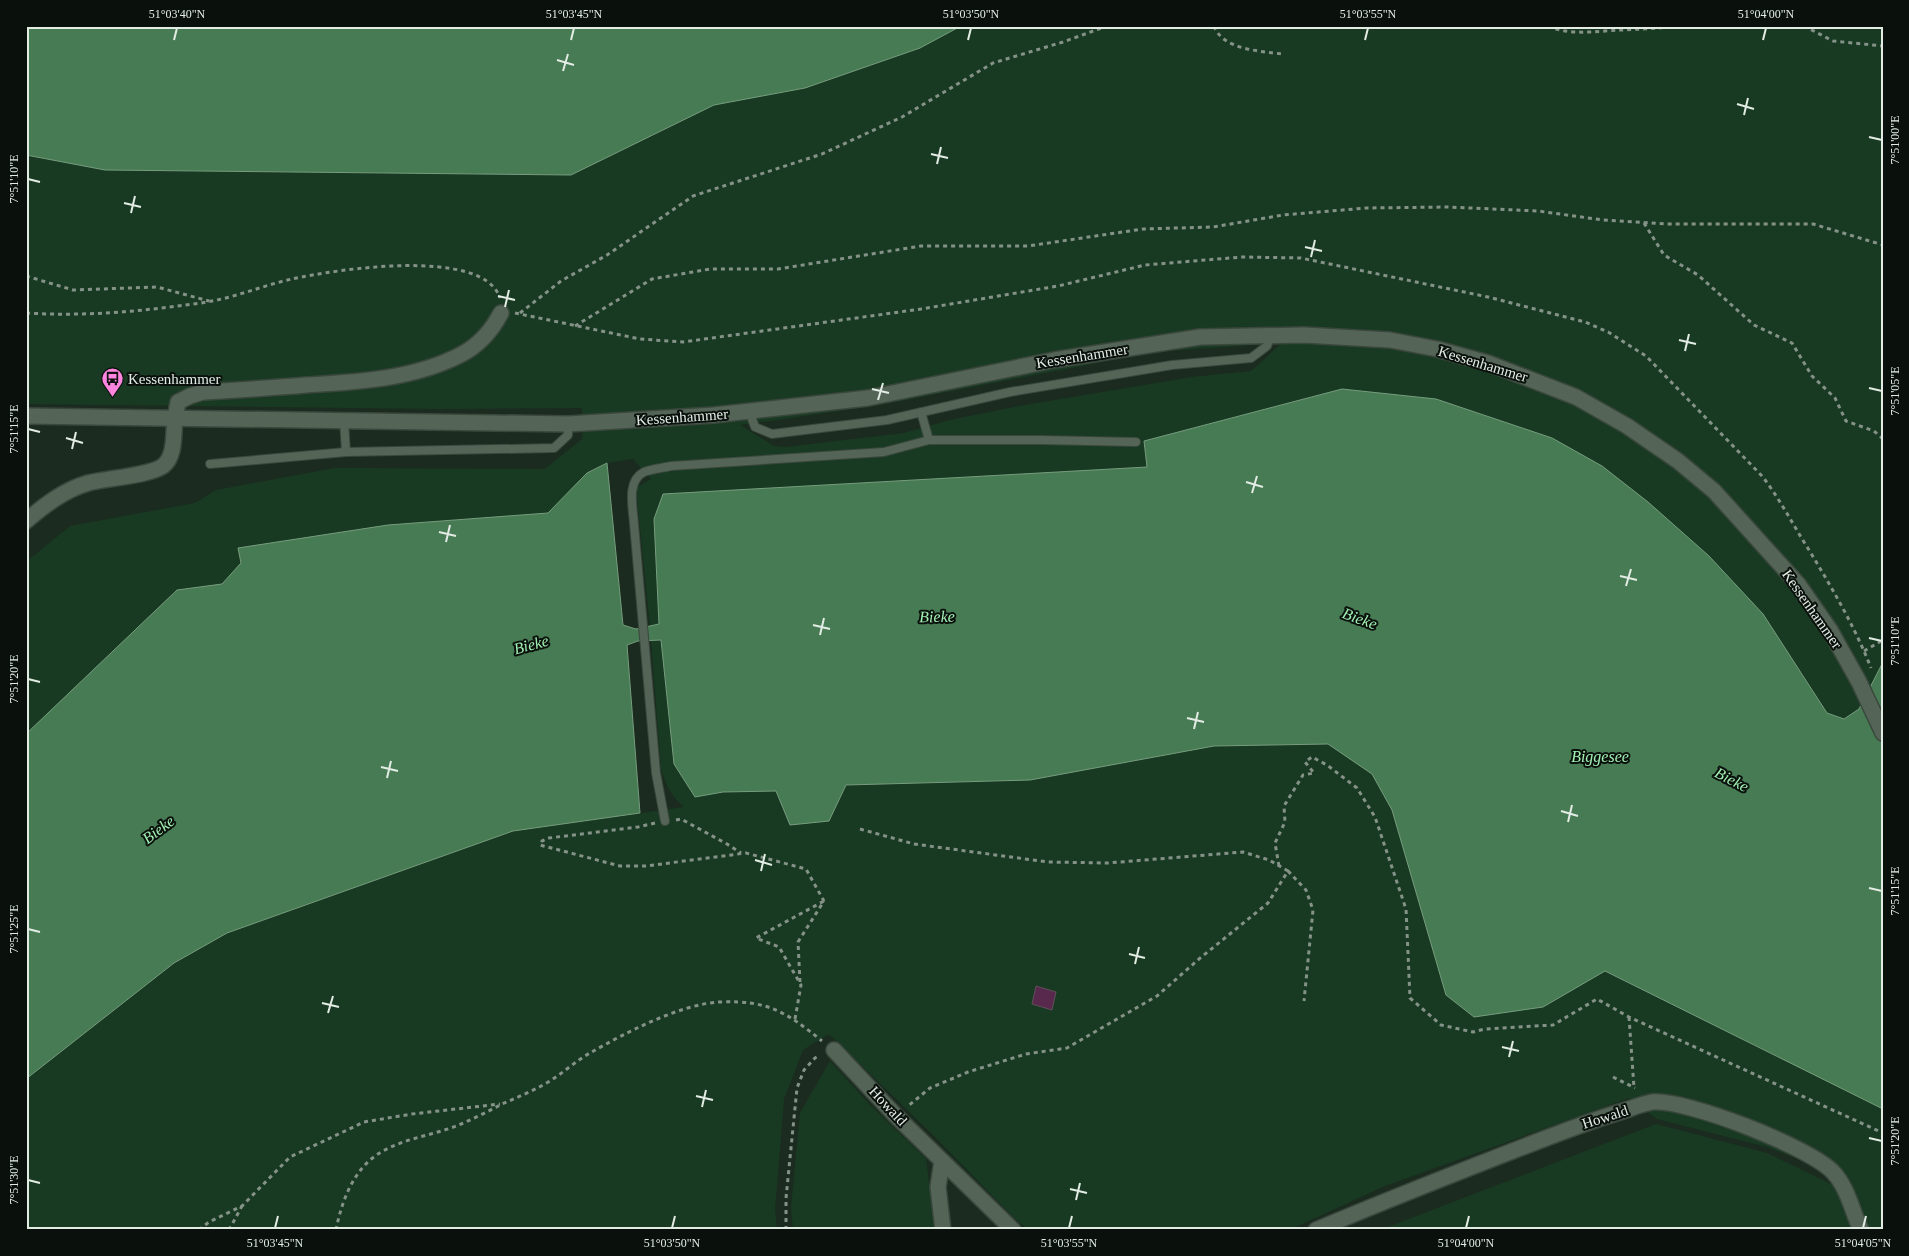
<svg xmlns="http://www.w3.org/2000/svg" width="1909" height="1256" viewBox="0 0 1909 1256" font-family="'Times New Roman',serif">
<rect width="100%" height="100%" fill="#1b2b1f"/>
<g fill="#193a22" fill-rule="evenodd">
<path d="M961 26H1883V662L1859 709 1844 719 1827 713 1801 671 1552 438 1436 399 1342 389 1144 441 1147 467 663 494 654 519 659 625 650 626 636 488 651 479 633 459 607 463 587 473 548 513 388 525 238 549 241 563 222 584 177 590 26 734V562L70 526 195 503 216 490 335 468 545 469 582 439 583 431 582 408 438 409 26 404V155L105 170 571 175 714 105 805 88 920 48ZM1282 343 1251 371 1192 377 1019 406 950 420 904 433 786 447 774 446 740 425 874 406 1123 358 1167 351Z"/>
<path d="M651 640H661L674 764 695 797 723 792 776 791 828 821 846 785 1030 780 1214 746 1328 744 1372 774 1392 810 1446 995 1543 1007 1604 971 1865 1100 1883 1109V1230H1380L1656 1124 1767 1153 1831 1184 1833 1173 1767 1147 1657 1119 1629 1098 1385 1186 1289 1230H1029L1013 1217 934 1136 829 1034 803 1050 784 1099 775 1210 777 1230H26V1079L175 963 227 933 513 831 684 807C672 797 665 784 661 768Z"/>
<path d="M830 1061 870 1105 926 1159 935 1230H793L791 1208 800 1113Z"/>
</g>
<g fill="#477b53" stroke="#769d7e">
<path d="M26 26H961L920 48 805 88 714 105 571 175 105 170 26 155Z"/>
<path d="M1342 389 1436 399 1552 438 1602 466 1648 502 1709 556 1763 614 1827 713 1844 719 1859 709 1883 662V1109L1605 971 1543 1007 1474 1017 1446 995 1392 810 1372 774 1328 744 1214 746 1030 780 846 785 829 821 790 825 776 791 723 792 695 797 674 764 661 640 638 641 627 645 640 813 513 831 227 933 174 963 26 1079V734L177 590 222 584 241 563 238 548 388 525 548 513 587 473 607 463 623 625 636 629 659 624 654 519 663 494 1147 467 1144 441Z"/>
</g>
<path fill="#58294c" stroke="#604f5b" d="M1036 986 1056 992 1052 1010 1032 1004Z"/>
<g fill="none" stroke-linecap="round" stroke-linejoin="round">
<defs>
<g id="service">
<path d="M749 411 755 427 772 434 887 420 1010 392 1172 365 1251 358 1267 346 1271 335"/>
<path d="M921 412 929 440"/>
<path d="M344 421 346 452"/>
<path d="M210 464 346 452 554 448 568 435V424"/>
<path d="M665 821 656 773 634 524C633 508 626 481 644 472 651 469 663 468 671 466L884 452 929 440H1041L1136 442"/>
</g>
<g id="minor">
<path d="M175 419 178 402 190 396 203 392C237 390 272 388 306 385 358 382 415 379 462 354 479 345 492 330 501 313"/>
<path d="M834 1050 895 1115 1013 1230"/>
<path d="M942 1161 938 1187 943 1230"/>
<path d="M1316 1230C1391 1198 1466 1169 1541 1140 1568 1130 1595 1119 1623 1111 1632 1108 1642 1104 1652 1102 1687 1099 1809 1147 1833 1172 1848 1188 1852 1211 1861 1230"/>
</g>
<path id="tertiary" d="M26 521C45 505 64 490 88 483 106 478 149 476 163 466 176 456 173 433 175 419"/>
<path id="secondary" d="M26 416 568 424 714 415 868 398 1054 360 1200 337 1304 335 1390 340 1437 349 1488 363 1576 397 1627 426 1678 461 1714 491 1798 584 1830 630 1859 682 1883 733"/>
</defs>
<use href="#service" stroke="#3a473d" stroke-width="10"/>
<use href="#minor" stroke="#3a473d" stroke-width="18"/>
<use href="#tertiary" stroke="#3a473d" stroke-width="18"/>
<use href="#secondary" stroke="#3a473d" stroke-width="18"/>
<g stroke="#859288" stroke-width="3" stroke-dasharray="4 4" stroke-linecap="butt">
<path d="M1214 26C1223 50 1260 51 1282 54"/>
<path d="M1548 26C1569 36 1597 31 1621 30 1639 29 1657 29 1675 26"/>
<path d="M1804 26 1833 41 1883 46"/>
<path d="M1644 223 1664 255 1698 275 1754 325 1792 343 1812 376 1835 398 1846 421 1874 431 1883 439"/>
<path d="M26 276 73 290 157 287 209 301"/>
<path d="M26 313C75 316 122 313 170 307 184 305 198 304 212 301 239 296 265 285 292 279 333 270 483 246 500 298"/>
<path d="M515 313 640 339 683 342 921 309 1058 286 1145 265 1242 257 1301 258 1488 297 1585 322 1608 332 1646 356 1762 476C1780 499 1793 525 1809 550 1832 588 1855 627 1871 668"/>
<path d="M520 313 561 281 607 255 693 196 822 154 902 117 993 63 1063 42 1107 26"/>
<path d="M575 326 652 279 710 269H778L921 246H1028L1143 229 1213 227 1283 215 1366 208 1448 207 1538 211 1603 220 1667 224H1813L1883 245"/>
<path d="M1864 651 1883 640"/>
<path d="M676 820 681 819 727 844 741 853"/>
<path d="M655 823 638 827 549 838 542 841 540 845 620 866H646L746 853 806 869 824 901"/>
<path d="M860 829 914 844 1048 862 1108 863 1243 852 1269 860 1288 871 1268 903 1199 959 1157 996 1067 1048 1026 1054 968 1072 930 1088 908 1106"/>
<path d="M1279 866 1275 843 1285 822 1284 806 1303 775 1314 773 1305 762 1312 757 1327 765 1357 788 1375 817 1406 909 1410 998 1441 1025 1473 1032 1485 1029 1553 1025 1597 999 1629 1017 1883 1133"/>
<path d="M1288 871 1306 890 1313 910 1304 1001"/>
<path d="M800 982 798 942 824 901"/>
<path d="M1629 1017 1634 1088"/>
<path d="M795 1019 801 985 779 947 756 938 824 901"/>
<path d="M1613 1077 1635 1088"/>
<path d="M199 1230 209 1222 242 1206 290 1157 364 1122 412 1114 500 1104"/>
<path d="M229 1230 242 1206"/>
<path d="M336 1230C341 1204 351 1177 370 1160 396 1138 431 1137 461 1124 475 1118 489 1111 502 1104 516 1098 530 1092 543 1085 560 1076 574 1062 590 1053 625 1033 680 1004 720 1002 768 1000 786 1012 822 1041"/>
<path d="M786 1230V1198L797 1088 804 1070 815 1058 820 1055"/>
</g>
<use href="#service" stroke="#546557" stroke-width="8"/>
<use href="#minor" stroke="#546557" stroke-width="15"/>
<use href="#tertiary" stroke="#546557" stroke-width="15"/>
<use href="#secondary" stroke="#546557" stroke-width="15"/>
</g>
<path fill="none" stroke="#e2ece4" stroke-width="2" d="M174 40 177 28M571 40 574 28M968 40 971 28M1365 40 1368 28M1763 40 1766 28M557 60 574 65M563 71 568 54M1737 104 1754 109M1744 115 1748 98M1869 137 1882 140M931 154 948 158M937 164 941 147M28 179 40 182M124 203 141 207M131 213 135 196M1305 247 1322 251M1311 257 1315 240M498 296 515 300M505 307 509 290M1679 340 1696 344M1685 351 1689 334M1869 388 1882 391M872 389 889 393M878 400 883 383M28 429 40 432M66 438 83 443M72 449 76 432M1246 482 1263 487M1252 493 1257 476M439 532 456 536M446 542 450 525M1620 576 1637 580M1626 586 1631 569M813 625 830 629M820 635 824 618M1869 638 1882 641M28 679 40 682M1187 718 1204 722M1194 729 1198 712M381 767 398 771M387 778 391 761M1561 811 1578 816M1568 822 1572 805M755 860 772 865M761 871 765 854M1869 888 1882 891M28 929 40 932M1129 954 1145 958M1135 964 1139 947M322 1003 339 1007M328 1013 333 996M1502 1047 1519 1051M1509 1057 1513 1041M696 1096 713 1100M702 1107 706 1090M1869 1138 1882 1141M28 1180 40 1183M1070 1189 1087 1193M1076 1200 1080 1183M275 1228 278 1216M672 1228 675 1216M1069 1228 1072 1216M1466 1228 1469 1216M1863 1228 1866 1216"/>
<defs>
<symbol id="bus-pin" viewBox="-11 -11 22 30"><path d="M0 17L-7.5 6A9.5 9.5 0 1 1 7.5 6Z" fill="#ff85df" stroke="#0a110c"/><path d="M-5-6H5V4H4V6H2V4H-2V6H-4V4H-5ZM-3.5-4V0h7V-4ZM-3.5 1.2v1.5H-2V1.2ZM2 1.2v1.5H3.5V1.2Z" fill="#111"/></symbol>
</defs>
<g fill-rule="evenodd">
<use href="#bus-pin" x="100" y="366" width="25" height="34"/>
</g>
<g text-anchor="middle" stroke-width="4" stroke-linejoin="round" paint-order="stroke">
<g font-size="15" fill="#e2ece4" stroke="#0a110c">
<text transform="translate(1082 356) rotate(-9)" y="5">Kessenhammer</text>
<text transform="translate(1483 364) rotate(17)" y="5">Kessenhammer</text>
<text transform="translate(682 417) rotate(-4)" y="5">Kessenhammer</text>
<text transform="translate(1812 609) rotate(55)" y="5">Kessenhammer</text>
<text transform="translate(888 1106) rotate(47)" y="5">Howald</text>
<text transform="translate(1605 1117) rotate(-18)" y="5">Howald</text>
</g>
<g font-size="15" fill="#e2ece4" stroke="#0a110c" text-anchor="start">
<text x="128" y="384">Kessenhammer</text>
</g>
<g font-size="16" font-style="italic" fill="#a2f0b3" stroke="#0a110c">
<text transform="translate(937 616) rotate(-1)" y="6">Bieke</text>
<text transform="translate(1360 618) rotate(20)" y="6">Bieke</text>
<text transform="translate(531 644) rotate(-15)" y="6">Bieke</text>
<text x="1600" y="762">Biggesee</text>
<text transform="translate(1732 779) rotate(27)" y="6">Bieke</text>
<text transform="translate(158 829) rotate(-37)" y="6">Bieke</text>
</g>
</g>
<rect width="1909" height="1256" fill="none" stroke="#0a110c" stroke-width="55"/>
<rect x="28" y="28" width="1854" height="1200" fill="none" stroke="#e2ece4" stroke-width="2"/>
<g font-size="12" text-anchor="middle" fill="#e2ece4">
<text x="177" y="18">51°03'40"N</text>
<text x="574" y="18">51°03'45"N</text>
<text x="971" y="18">51°03'50"N</text>
<text x="1368" y="18">51°03'55"N</text>
<text x="1766" y="18">51°04'00"N</text>
<text transform="translate(1895 140) rotate(-90)" y="4">7°51'00"E</text>
<text transform="translate(14 179) rotate(-90)" y="4">7°51'10"E</text>
<text transform="translate(1895 391) rotate(-90)" y="4">7°51'05"E</text>
<text transform="translate(14 429) rotate(-90)" y="4">7°51'15"E</text>
<text transform="translate(1895 641) rotate(-90)" y="4">7°51'10"E</text>
<text transform="translate(14 679) rotate(-90)" y="4">7°51'20"E</text>
<text transform="translate(1895 891) rotate(-90)" y="4">7°51'15"E</text>
<text transform="translate(14 929) rotate(-90)" y="4">7°51'25"E</text>
<text transform="translate(1895 1141) rotate(-90)" y="4">7°51'20"E</text>
<text transform="translate(14 1180) rotate(-90)" y="4">7°51'30"E</text>
<text x="275" y="1247">51°03'45"N</text>
<text x="672" y="1247">51°03'50"N</text>
<text x="1069" y="1247">51°03'55"N</text>
<text x="1466" y="1247">51°04'00"N</text>
<text x="1863" y="1247">51°04'05"N</text>
</g>
</svg>
